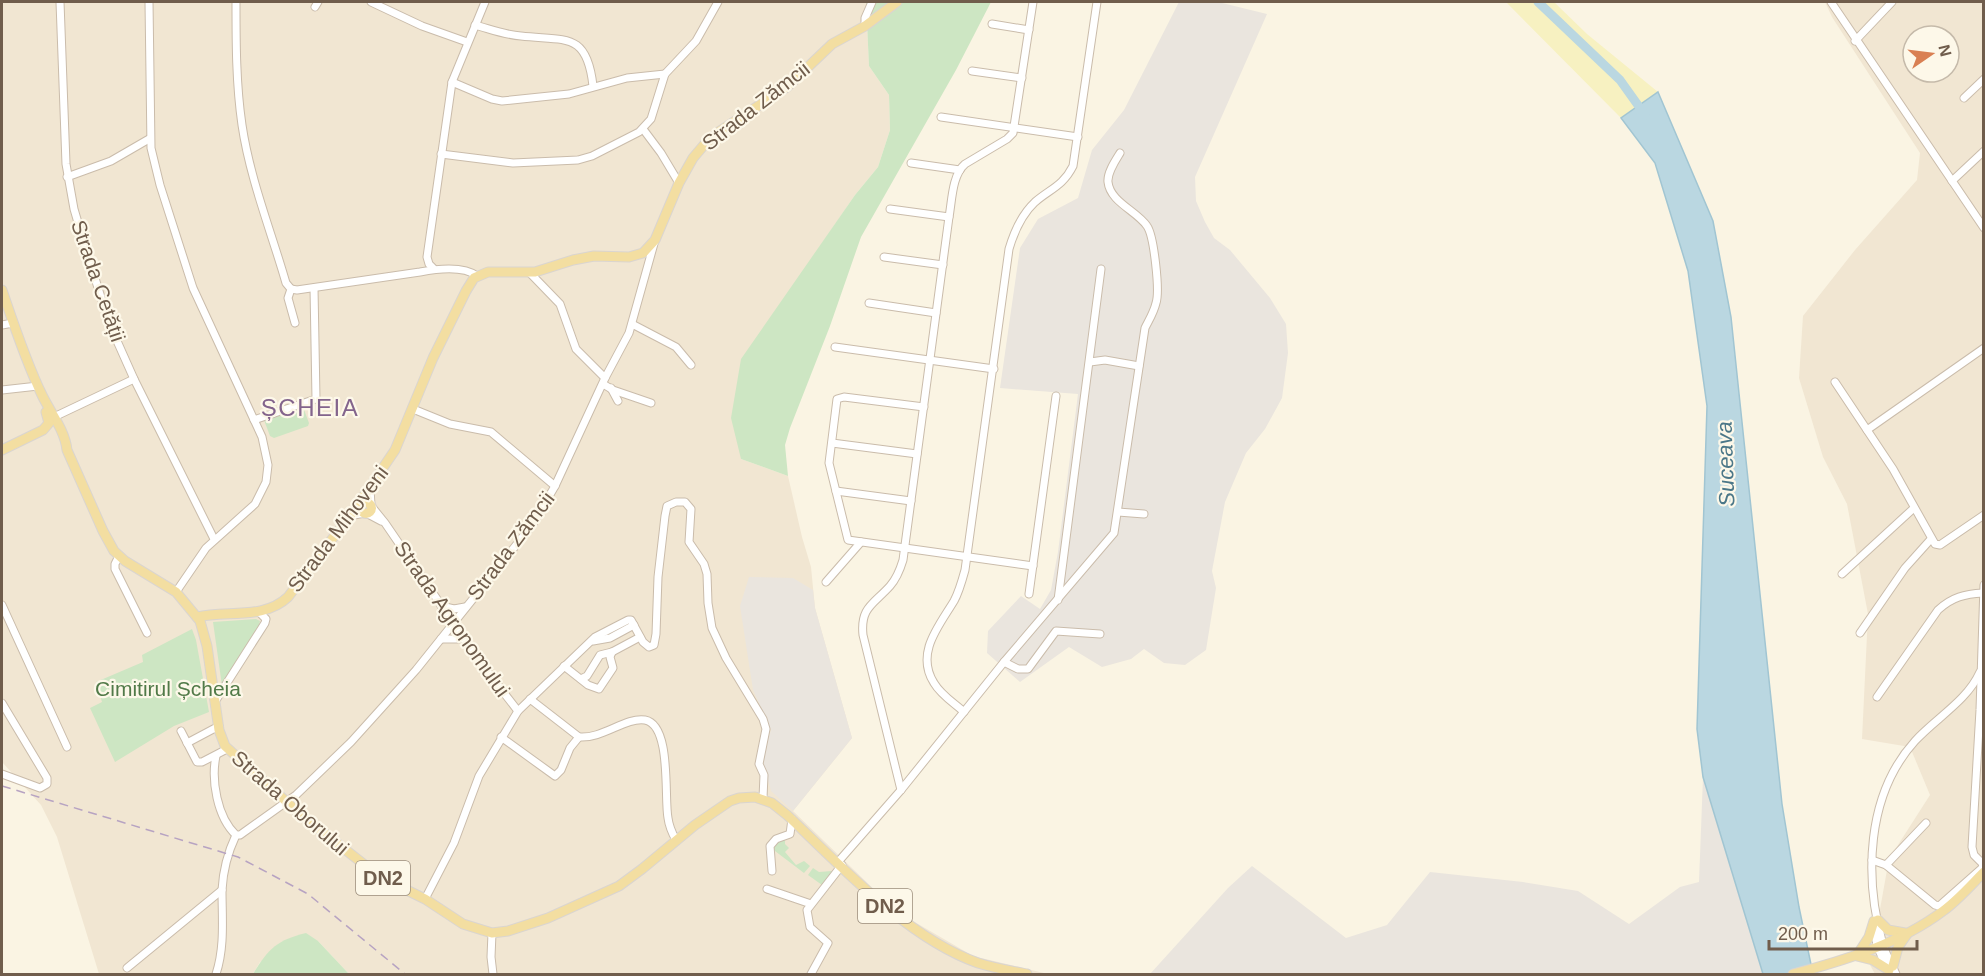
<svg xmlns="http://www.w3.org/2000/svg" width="1985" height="976" viewBox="0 0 1985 976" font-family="Helvetica,sans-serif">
<rect width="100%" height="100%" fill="#faf4e3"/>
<g fill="#f1e6d2" fill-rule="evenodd">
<path d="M2 2H866L869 66 889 95 890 130 878 167 855 195 808 264 741 459 788 476 802 537 811 567 815 608 852 738 793 811 884 899 913 921 973 956 1048 974H349L318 941 260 962 253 974H99L57 837 41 805 2 762Z"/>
<path d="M1825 2H1983V974H1875L1870 965 1889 859 1930 795 1910 747 1862 739 1868 614 1847 504 1823 457 1799 378 1803 316 1855 250 1917 180 1920 153 1832 17ZM1913 36H1949V72H1913Z"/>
</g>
<g fill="#eae5de">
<path d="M1179 2H1218L1267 14 1195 177 1196 201 1205 222 1214 238 1230 250 1270 298 1286 324 1288 353 1282 398 1265 429 1246 453 1225 502 1212 571 1216 588 1206 650 1185 665 1164 663 1144 649 1131 659 1102 667 1069 647 1020 682 987 653 988 631 1021 596 1040 609 1051 590 1058 552 1078 394 1000 388 1020 248 1038 219 1078 198 1092 150 1124 110Z"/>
<path d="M749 577 793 578 813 590 815 608 852 738 793 811 771 791 762 759 771 730 753 690 740 606Z"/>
<path d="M1703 777 1763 974H1150L1228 888 1252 866 1346 938 1387 925 1430 872 1523 882 1578 891 1629 924 1680 887 1699 882Z"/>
</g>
<g fill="#cde6c3">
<path d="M866 2H991L956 70 861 237 830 326 790 428 785 445 788 476 741 459 731 418 741 359 855 195 878 167 890 130 889 95 869 66Z"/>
<path d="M303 407 309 423 308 426 274 438 270 436 264 420Z"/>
<path d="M256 619 260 621 259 625 222 686 213 622Z"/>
<path d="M192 629 196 640 209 712 174 726 115 762 90 708 102 702 96 682 143 662 142 655Z"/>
<path d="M785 837V844L789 848 785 852 796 865 804 861 810 866 804 873 771 848 772 845Z"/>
<path d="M813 868 819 872 832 871 822 885 808 875Z"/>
<path d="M306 933 318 941 349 974H253C268 949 277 940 306 933Z"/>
</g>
<path fill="#f7f1c1" d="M1506 2H1554L1587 34 1658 92 1621 118Z"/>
<path fill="#bad7e1" stroke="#a1c5d2" stroke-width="1.5" d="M1658 92 1713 221 1731 317 1782 804 1799 907 1813 974H1763L1703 777 1697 729 1707 406 1688 271 1655 163 1621 118Z"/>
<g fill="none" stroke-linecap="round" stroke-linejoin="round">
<path stroke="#bad7e1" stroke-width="9" d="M1538 2 1620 80 1645 115"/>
<defs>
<g id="minor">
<path d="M60 2 66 164 74 209 84 243 109 323 134 379 214 539"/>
<path d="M149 2 151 148 160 185 193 288 262 437 268 465 266 482 255 504 206 548 176 592"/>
<path d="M236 2C236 42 236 84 242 125 250 179 271 231 286 283L291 289 288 298 295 323"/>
<path d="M371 2 422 26 467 42"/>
<path d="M1831 2 1984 228"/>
<path d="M315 7 318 2"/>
<path d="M992 24 1029 30"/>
<path d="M475 25C490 29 505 35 521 36 565 41 587 31 593 86"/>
<path d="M865 26V18L872 2"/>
<path d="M1855 41 1892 2"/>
<path d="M972 71 1022 78"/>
<path d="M452 82 492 99 502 101 569 94 627 78 665 74"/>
<path d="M1964 98 1984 79"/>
<path d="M941 117 1078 137"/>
<path d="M643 129 661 153 679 183"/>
<path d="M441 154 513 163 578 160 592 156 639 132 651 119 665 74 696 41 718 2"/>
<path d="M911 163 960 170"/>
<path d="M67 177 111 161 149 139"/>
<path d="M1952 181 1984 151"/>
<path d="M890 209 949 217"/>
<path d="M884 257 943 265"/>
<path d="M433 268 429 264 427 257 452 82 485 2"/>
<path d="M530 273 560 304 576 349 605 378"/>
<path d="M291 289 297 290 420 272C436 269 463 265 477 276"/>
<path d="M869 303 936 313"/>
<path d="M632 324 676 347 691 365"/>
<path d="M2 325 13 323"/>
<path d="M835 347 994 369"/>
<path d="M1090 362 1105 360 1139 366"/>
<path d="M1835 382 1893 469 1935 544 1940 545 1984 515"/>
<path d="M603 384 613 390 651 403"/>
<path d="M611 388 618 401"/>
<path d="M2 390 38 386"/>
<path d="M924 407 844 397 837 399 829 463 848 540 1033 566"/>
<path d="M413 409 450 424 491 432 555 486"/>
<path d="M54 417 134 379"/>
<path d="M254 420 316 399 314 288"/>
<path d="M1867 430 1984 348"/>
<path d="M832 443 917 454"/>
<path d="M370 489 371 505"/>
<path d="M836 491 911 501"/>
<path d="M372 507 385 523 480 662 518 711"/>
<path d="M1118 512 1144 514"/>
<path d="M366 513 381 521"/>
<path d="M350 516 364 513"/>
<path d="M119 556 115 564V569L147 633"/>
<path d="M1842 574 1914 508"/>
<path d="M826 582 861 542"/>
<path d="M1029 594 1056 396"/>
<path d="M1058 600 1101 269"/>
<path d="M2 605 67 747"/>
<path d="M441 606 454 609 465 607"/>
<path d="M1860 633 1905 568 1931 539"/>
<path d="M441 639H464"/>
<path d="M593 641 610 638 634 625"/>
<path d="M1004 662 1018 669H1028L1056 631 1100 634"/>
<path d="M564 666 588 685 599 689 613 668 610 657 612 652"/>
<path d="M581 679 587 676 600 655 612 652 640 637"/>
<path d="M1877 697 1938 610C1952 597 1965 594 1983 593"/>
<path d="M530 699 579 737C603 739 625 717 645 720 672 725 664 798 668 818 669 826 672 833 676 840"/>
<path d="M216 700 265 623 266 619 258 611"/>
<path d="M2 703 47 778V784L40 788 2 774"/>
<path d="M964 712C954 703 941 695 934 683 915 653 939 626 954 601 959 592 962 581 965 570L1009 249C1014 232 1021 215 1035 202 1050 189 1063 186 1073 166L1097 2"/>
<path d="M181 731 197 762H202L227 749"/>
<path d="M501 737 555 776 561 770 570 748 579 737"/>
<path d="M187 743 219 726"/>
<path d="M216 756C211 780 217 817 236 835H240L296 795 351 742 416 670 533 524 555 486 605 378 629 333 655 240"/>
<path d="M901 790 863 635C860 607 874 604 890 586 897 578 900 570 903 560L949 217C952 201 952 175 965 164L1007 139 1013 133 1033 2"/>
<path d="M1872 860 1886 865 1935 905 1939 906 1982 868 1983 864 1974 855 1972 847 1980 710 1984 585"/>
<path d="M838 862 901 790 1004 662 1114 533 1145 328C1149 320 1154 312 1156 303 1160 291 1154 236 1147 226 1137 211 1110 202 1108 182 1107 173 1115 161 1120 153"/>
<path d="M1886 865 1926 823"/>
<path d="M772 871 770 846 776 839 790 834 792 819"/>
<path d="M767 889 811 904"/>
<path d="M425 899 454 843 479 776 518 711 595 637 628 620H631L643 642 649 647 654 645 656 634 658 577 665 516 667 506 676 502H685L691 509 689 542 704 564 707 574 708 603 712 628 726 658 763 719 766 729 759 764 764 775 763 798"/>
<path d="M1874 925 1877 946 1887 968"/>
<path d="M492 933 491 957 493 974"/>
<path d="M127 968 222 890"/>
<path d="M216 974C225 947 222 918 222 890 223 871 228 852 236 835"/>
<path d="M811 974 828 943 810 927 807 910 842 865"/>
<path d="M1896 974C1892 965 1886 955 1883 945 1864 878 1866 795 1915 741 1936 718 1967 701 1980 672"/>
</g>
<g id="major">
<path d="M2 290C14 325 26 362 42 395 50 412 65 430 67 450L103 531 114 551 125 561 176 592 200 621 207 646 219 730 225 746 300 814 380 877 425 899 463 924 492 933 508 931 548 918 619 886 642 869 695 825 730 801 739 798 755 797 772 803 787 815C841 866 907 938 978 963 994 968 1011 971 1027 974"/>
<path d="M2 450 43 430 49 423 46 412"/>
<circle cx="366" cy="508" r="5.5"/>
<path d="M197 617C227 610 264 620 288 597L355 509 395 450 433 358 466 291 474 278 488 272H535L573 260 594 256 629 257 643 253 655 240 679 183 693 158 704 145 720 131 787 87 832 44 865 26 897 2"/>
<path d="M1878 920 1888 930 1905 933"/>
<path d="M1858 954 1869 937 1874 921"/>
<path d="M1857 956 1873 960 1889 970"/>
<path d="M1893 966 1898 947 1907 934"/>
<path d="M1793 974C1843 961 1901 943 1943 911 1958 900 1970 886 1984 872"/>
</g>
</defs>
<use href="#minor" stroke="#cabcab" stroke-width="9"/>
<use href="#major" stroke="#dad5d0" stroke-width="11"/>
<use href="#minor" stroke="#fff" stroke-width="7"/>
<use href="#major" stroke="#f3dea1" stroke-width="9"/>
<path stroke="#b7a3c2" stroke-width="1.5" stroke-dasharray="9 6" stroke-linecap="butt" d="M2 786 238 857 308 894 405 974"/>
</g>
<g text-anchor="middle" stroke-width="4.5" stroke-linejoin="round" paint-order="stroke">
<g fill="#fdf8e9" stroke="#9a8c7b" stroke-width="1.5">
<rect x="356" y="861" width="54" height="34" rx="4.5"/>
<rect x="858" y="889" width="54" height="34" rx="4.5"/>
</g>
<g font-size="20" font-weight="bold" fill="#705d4c">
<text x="383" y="885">DN2</text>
<text x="885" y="913">DN2</text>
</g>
<g font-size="21" fill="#705d4c" stroke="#fdf8e9">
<text transform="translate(756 106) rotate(-38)" y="7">Strada Zămcii</text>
<text transform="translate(98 281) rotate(71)" y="7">Strada Cetății</text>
<text transform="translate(338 529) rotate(-53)" y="7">Strada Mihoveni</text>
<text transform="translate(511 546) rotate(-53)" y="7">Strada Zămcii</text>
<text transform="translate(452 619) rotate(55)" y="7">Strada Agronomului</text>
<text transform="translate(290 803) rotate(41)" y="7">Strada Oborului</text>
</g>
<g font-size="21" fill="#517a48" stroke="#fdf8e9">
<text x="168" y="696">Cimitirul Șcheia</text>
</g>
<g font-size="22" font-style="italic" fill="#4b7788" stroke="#fdf8e9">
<text transform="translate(1725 464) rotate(-92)" y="8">Suceava</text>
</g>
<g font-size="24" letter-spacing="1.5" fill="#83648c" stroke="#fdf8e9">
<text x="310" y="416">ȘCHEIA</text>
</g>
</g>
<rect width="1985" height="976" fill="none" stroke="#705d4c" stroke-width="6"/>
<g transform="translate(1931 54) rotate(76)"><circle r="28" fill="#fdf8e9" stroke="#c5baaa" stroke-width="1.5"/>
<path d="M0-4.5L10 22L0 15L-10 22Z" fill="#d98053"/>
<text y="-9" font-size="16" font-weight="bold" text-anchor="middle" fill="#705d4c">N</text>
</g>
<path d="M1769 940v9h148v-9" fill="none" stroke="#705d4c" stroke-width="3"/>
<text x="1778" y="940" font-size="18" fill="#705d4c" stroke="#fdf8e9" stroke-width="4.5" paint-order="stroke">200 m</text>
</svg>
